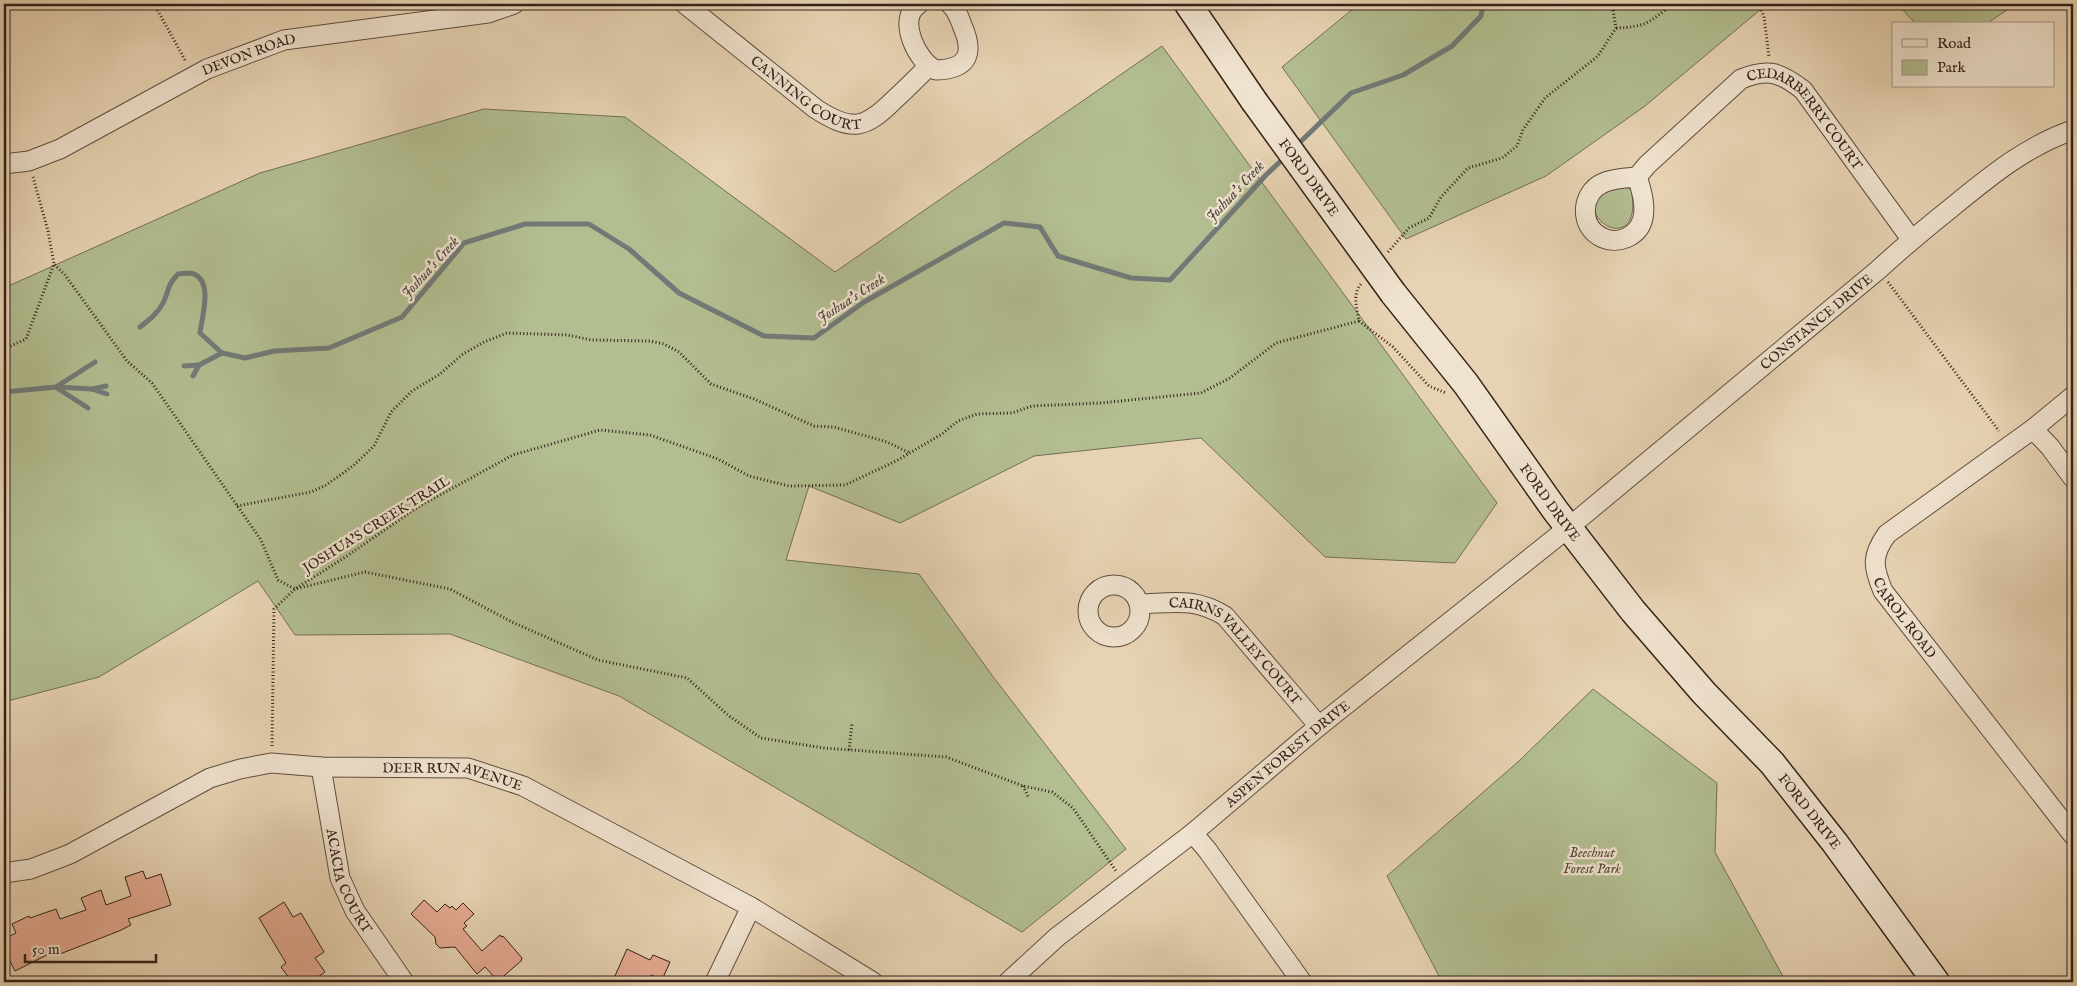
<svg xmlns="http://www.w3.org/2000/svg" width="2077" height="986" viewBox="0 0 2077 986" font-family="'IM FELL English',serif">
<rect width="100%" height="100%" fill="#e7d3b3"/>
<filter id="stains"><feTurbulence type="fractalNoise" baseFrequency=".004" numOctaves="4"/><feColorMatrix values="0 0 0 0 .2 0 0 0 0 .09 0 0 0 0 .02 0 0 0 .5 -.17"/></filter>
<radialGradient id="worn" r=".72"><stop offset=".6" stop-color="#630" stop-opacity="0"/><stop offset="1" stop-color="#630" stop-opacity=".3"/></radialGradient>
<g fill="#b2bd90" stroke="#726f55">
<path d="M1359 4H1767L1645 106 1546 176 1406 239 1282 67Z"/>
<path d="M1897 4H2016L1986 24H1916Z"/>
<path d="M1162 46 1497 503 1455 563 1325 557 1201 438 1034 456 900 523 809 486 786 560 919 574 994 678 1126 849 1022 932 619 696 450 634 295 635 258 581 99 677 4 702V288L260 173 484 109 625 117 835 272Z"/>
<path d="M1625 187 1631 189C1645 260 1570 218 1603 193 1609 188 1618 190 1625 187Z"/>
<path d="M1593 689 1717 783 1715 852 1786 982H1442L1387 876 1519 761Z"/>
</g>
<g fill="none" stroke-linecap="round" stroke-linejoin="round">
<g stroke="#717a78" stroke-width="5">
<path d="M1296 146 1351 93 1403 75 1452 46 1481 16 1483 4"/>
<path d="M140 327C149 320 158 313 163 303 170 289 166 287 178 274 183 274 190 272 194 274 213 282 202 317 200 333L222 353 245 358 274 351 329 348 402 317 464 243 525 224H589L629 249 679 293 764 336 814 338 864 302 1004 223 1040 227 1058 256 1131 278 1170 280 1266 175 1285 157"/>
<path d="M184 366 199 365"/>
<path d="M193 376 199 365 222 353"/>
<path d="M56 387 92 389 107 394"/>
<path d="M57 388 88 408"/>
<path d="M92 389 106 386"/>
<path d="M4 392 56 387 95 362"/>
</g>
</g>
<g fill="#e5ab93" stroke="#33211a">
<path d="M143 871 146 879 161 874 171 905 128 919 131 925 119 931 60 954 59 949 15 971 4 949V939L16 933 12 924 29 916 30 918 56 909 60 919 86 910 81 898 101 890 106 905 131 896 125 877Z"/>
<path d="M424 900 437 912 445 904 450 908 452 906 456 910 463 903 474 914 464 923 467 926 463 929 482 951 500 935 501 937 503 936 522 958 521 961 498 981 485 967 477 974 455 947 440 948 436 944 435 937 411 914Z"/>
<path d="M284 902 293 917 301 913 324 952 315 958 325 972 311 982H292L281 967 286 963 259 918Z"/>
<path d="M627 949 650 960 653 955 670 962 662 980 651 975 648 982H624L614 978Z"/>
</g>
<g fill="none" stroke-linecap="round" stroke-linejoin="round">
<defs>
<g id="street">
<path id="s1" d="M685 4 816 109C852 132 865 129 894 100 906 89 917 78 928 67"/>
<path d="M919 4C896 18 917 62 936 70 970 69 974 52 962 25 959 17 957 10 950 4"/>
<path id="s2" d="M4 164 29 161 60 149 207 69 284 40 488 13 514 4"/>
<path id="s3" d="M1637 177 1647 165 1741 79C1768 68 1780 72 1803 90L1911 239"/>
<path d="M1637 177C1645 199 1651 227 1626 238 1619 241 1610 241 1603 238 1579 228 1580 193 1603 183 1613 178 1626 178 1637 177Z"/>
<path d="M2073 396 2033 429 2050 447 2073 478"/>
<path id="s4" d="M2033 429 1887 534C1871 556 1873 567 1883 591L2073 835"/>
<circle cx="1114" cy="611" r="26"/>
<path id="s5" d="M1139 604C1173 603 1194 597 1225 616L1319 726"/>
<path id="s6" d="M321 767 340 878 355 911 404 982"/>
<path d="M1193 833 1208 851 1302 982"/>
<path id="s7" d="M4 873 31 869 70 854 210 778 240 769 271 763 321 767 468 768 523 786 751 907 873 982"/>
<path d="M715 982 751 907"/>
<path id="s8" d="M1008 982 1057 937 1193 833 1319 726 1568 528 1878 270C1902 248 1926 228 1951 208 1989 177 2026 146 2073 130"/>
</g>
<g id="secondary">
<path d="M1188 4 1254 101"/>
<path id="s9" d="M1393 293 1466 384 1555 510 1633 611 1704 693 1772 763 1835 843 1936 982"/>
</g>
</defs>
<use href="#street" stroke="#604e40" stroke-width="21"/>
<use href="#secondary" stroke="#33211a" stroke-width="29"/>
<g stroke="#33211a" stroke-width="3" stroke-dasharray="1 2.5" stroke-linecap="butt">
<path d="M154 4 185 60"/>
<path d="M1758 4 1764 16 1769 57"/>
<path d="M1616 28C1647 27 1649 22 1673 4"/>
<path d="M33 177 48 231 54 264"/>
<path d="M1388 252 1409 228 1429 218 1441 197 1468 168 1502 158 1517 146 1523 130 1545 98 1598 56 1616 28 1612 4"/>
<path d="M1888 282 1999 431"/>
<path d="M1359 321 1393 347 1429 386 1446 393"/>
<path d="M4 349 26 339 54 264 65 275 127 361 152 383 261 540 278 580 295 589 347 556 418 507 513 455 600 430 650 435 718 459 749 476 789 486 845 485 896 461 942 434 958 421 977 414 1012 413 1032 406 1100 403 1201 393 1230 378 1276 343 1359 321C1357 308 1352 295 1361 284"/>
<path d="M237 506 311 492 326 485 353 466 374 446 391 412 412 391 440 374 463 354 484 342 507 333 568 335 591 340 650 341 664 344 679 352 711 384 754 399 814 426 834 427 887 442 910 453"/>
<path d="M272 746 274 609 295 589 365 572 450 589 512 622 598 660 687 678 729 716 761 738 824 748 946 757 1023 786 1052 792 1073 808 1116 871"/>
<path d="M849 750 852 723"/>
<path d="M1023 786 1029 798"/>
</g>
<use href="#street" stroke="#efe2ce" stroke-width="19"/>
<use href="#secondary" stroke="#efe2ce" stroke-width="26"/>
<defs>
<g id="secondary-bridge">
<path id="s10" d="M1254 101 1393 293"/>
</g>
</defs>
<use href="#secondary-bridge" stroke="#33211a" stroke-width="29" stroke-linecap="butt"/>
<use href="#secondary-bridge" stroke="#efe2ce" stroke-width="26"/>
</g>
<g text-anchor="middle" stroke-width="5" stroke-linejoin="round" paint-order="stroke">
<g font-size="14" fill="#33211a" stroke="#efe2ce">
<text dy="5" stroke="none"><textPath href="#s2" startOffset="270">DEVON ROAD</textPath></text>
<text dy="5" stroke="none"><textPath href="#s1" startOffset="152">CANNING COURT</textPath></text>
<text dy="5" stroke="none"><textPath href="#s3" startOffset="228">CEDARBERRY COURT</textPath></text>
<text dy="5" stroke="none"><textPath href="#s10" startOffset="94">FORD DRIVE</textPath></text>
<text dy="5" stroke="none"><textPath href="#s8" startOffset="1044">CONSTANCE DRIVE</textPath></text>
<text dy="5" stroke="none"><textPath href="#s9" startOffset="262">FORD DRIVE</textPath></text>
<text transform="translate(376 524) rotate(-32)" y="5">JOSHUA'S CREEK TRAIL</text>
<text dy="5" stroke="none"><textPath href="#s4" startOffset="275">CAROL ROAD</textPath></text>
<text dy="5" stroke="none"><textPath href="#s5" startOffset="116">CAIRNS VALLEY COURT</textPath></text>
<text dy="5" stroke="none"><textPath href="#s8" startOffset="361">ASPEN FOREST DRIVE</textPath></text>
<text dy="5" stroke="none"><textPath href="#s7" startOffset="474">DEER RUN AVENUE</textPath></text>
<text dy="5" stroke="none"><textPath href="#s9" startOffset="666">FORD DRIVE</textPath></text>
<text dy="5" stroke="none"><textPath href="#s6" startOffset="118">ACACIA COURT</textPath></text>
</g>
<g font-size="14" font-style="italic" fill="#534838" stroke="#efe2ce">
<text x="1592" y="857">Beechnut<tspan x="1592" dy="16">Forest Park</tspan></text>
</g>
<g font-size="15" font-style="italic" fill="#4d4641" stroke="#efe2ce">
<text transform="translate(1235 191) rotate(-47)" y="5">Joshua's Creek</text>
<text transform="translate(430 267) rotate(-48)" y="5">Joshua's Creek</text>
<text transform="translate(851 298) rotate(-33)" y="5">Joshua's Creek</text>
</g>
</g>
<rect width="2077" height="986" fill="none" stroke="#e7d3b3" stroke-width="20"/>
<rect x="5" y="5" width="2067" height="976" fill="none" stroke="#33211a" stroke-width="2.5"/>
<rect x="10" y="10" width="2057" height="966" fill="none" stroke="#33211a"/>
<rect x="1892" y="22" width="162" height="65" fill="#efe2ce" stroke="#a49586"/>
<rect x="1902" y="39" width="25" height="8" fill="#efe2ce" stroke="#a49586"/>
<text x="1937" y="48" font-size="15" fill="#33211a">Road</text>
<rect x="1902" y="60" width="25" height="15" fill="#b2bd90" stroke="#a49586"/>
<text x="1937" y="72" font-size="15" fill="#33211a">Park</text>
<path d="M25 954v8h131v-8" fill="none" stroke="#33211a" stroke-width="2.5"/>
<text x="32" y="954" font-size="15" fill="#33211a" stroke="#efe2ce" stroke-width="4" paint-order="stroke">50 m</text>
<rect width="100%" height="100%" filter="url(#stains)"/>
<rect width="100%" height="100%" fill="url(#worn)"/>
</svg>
